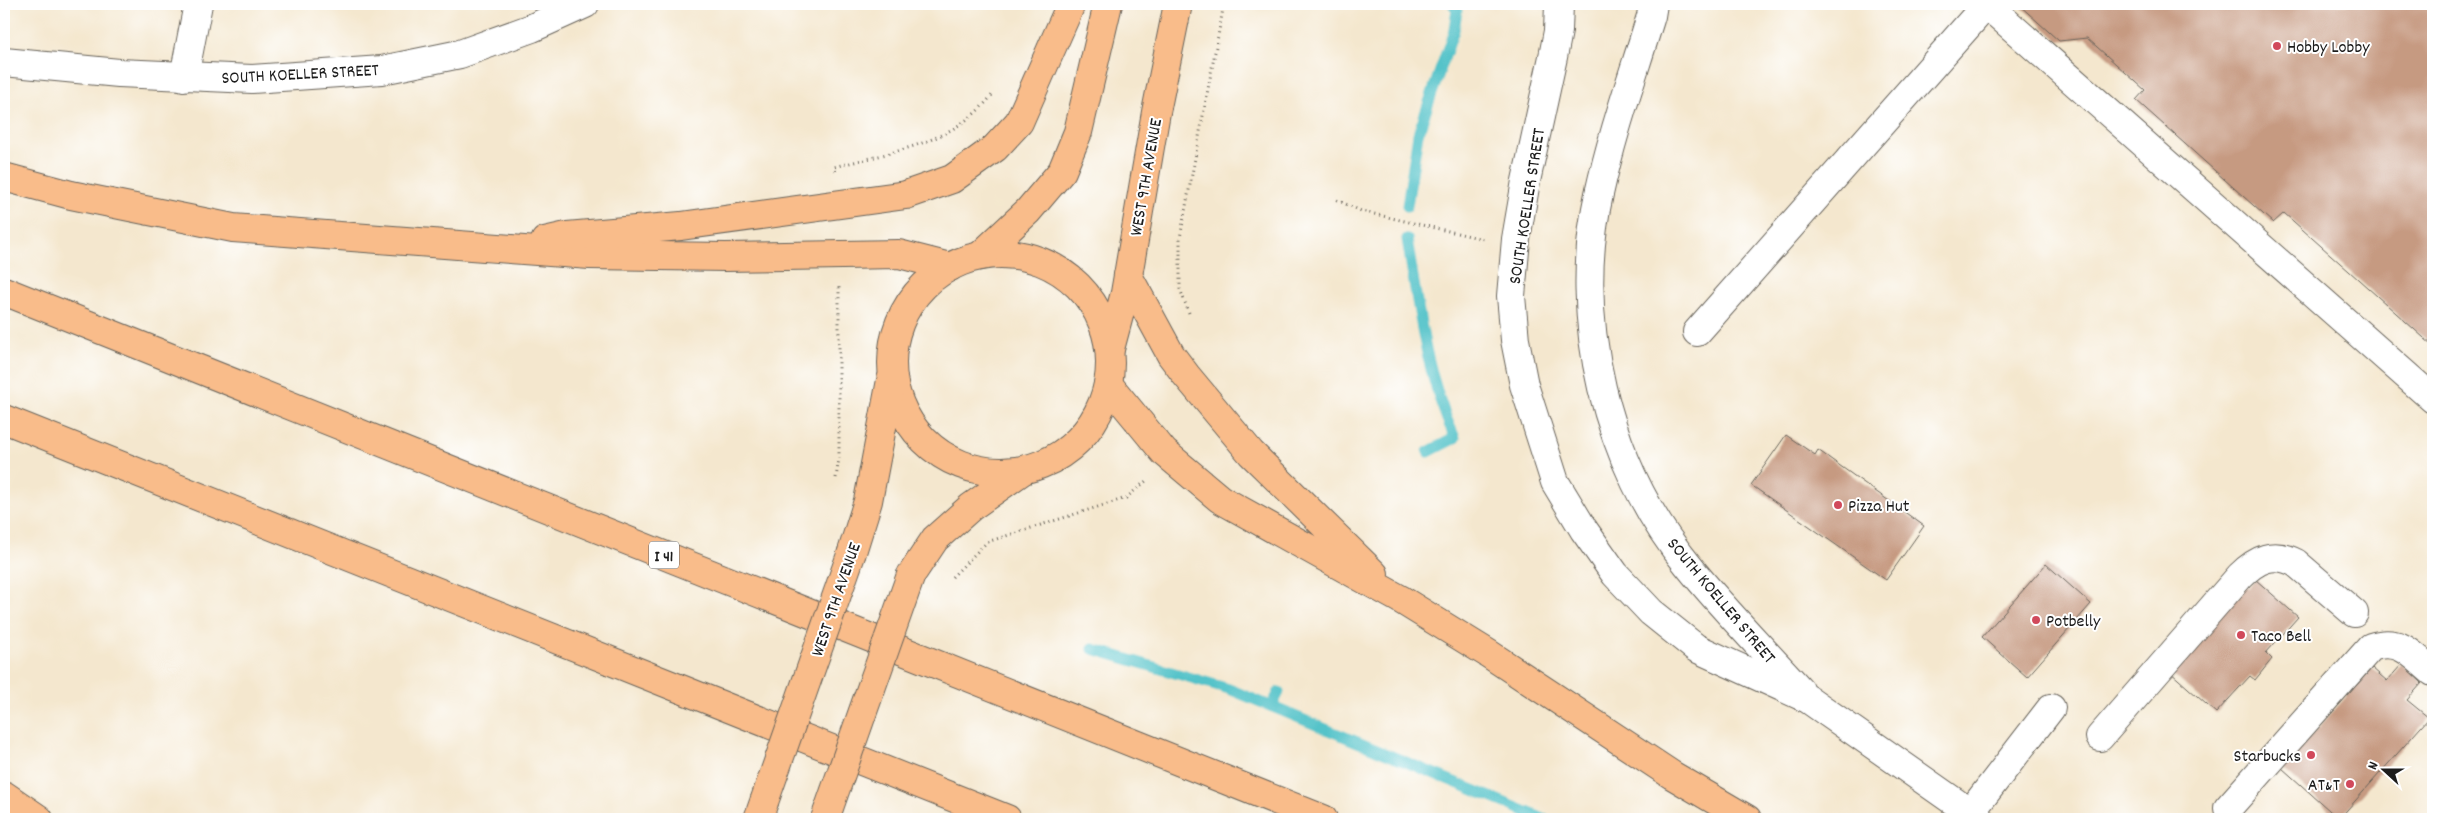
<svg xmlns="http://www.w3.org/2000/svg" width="2437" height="823" viewBox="0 0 2437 823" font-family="Dekko,sans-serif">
<rect width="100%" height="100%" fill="#fff"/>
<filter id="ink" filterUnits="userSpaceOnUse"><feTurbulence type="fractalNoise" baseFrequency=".02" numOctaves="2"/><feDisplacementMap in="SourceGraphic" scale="10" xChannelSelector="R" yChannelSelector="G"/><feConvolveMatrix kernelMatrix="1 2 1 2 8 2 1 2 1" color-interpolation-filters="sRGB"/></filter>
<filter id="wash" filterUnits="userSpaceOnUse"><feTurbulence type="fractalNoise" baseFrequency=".0096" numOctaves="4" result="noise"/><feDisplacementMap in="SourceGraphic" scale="20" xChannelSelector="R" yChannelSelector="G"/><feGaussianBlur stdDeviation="1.12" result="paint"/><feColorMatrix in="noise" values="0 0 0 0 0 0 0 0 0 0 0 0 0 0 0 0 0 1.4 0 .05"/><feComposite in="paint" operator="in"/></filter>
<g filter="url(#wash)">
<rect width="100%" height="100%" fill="#f4e7ce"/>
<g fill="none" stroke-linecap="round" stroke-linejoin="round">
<g stroke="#55c3c9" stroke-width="11">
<path d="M1407 206 1418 134 1454 30 1457 10 1453 4"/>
<path d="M1407 239C1418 306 1426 376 1455 438L1428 452"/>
<path d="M1093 649 1229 689 1544 819"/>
<path d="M1272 706 1279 692"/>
</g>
</g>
<g id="blocks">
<g fill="#c69a81">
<path d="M2018 4H2433V346L2284 213 2273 223 2136 100 2145 90 2087 38 2059 41Z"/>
<path d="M1786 435 1815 455 1818 450 1924 526 1886 580 1751 485Z"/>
<path d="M2046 564 2091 604 2027 677 1982 637Z"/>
<path d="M2255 579 2298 617 2266 653 2272 659 2255 680 2250 676 2216 713 2169 671 2244 585 2249 588Z"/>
<path d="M2402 664 2422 683 2407 700 2429 718 2339 819 2282 768 2372 668 2387 681Z"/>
</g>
</g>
</g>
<g filter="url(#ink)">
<use href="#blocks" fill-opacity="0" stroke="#68635a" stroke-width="1"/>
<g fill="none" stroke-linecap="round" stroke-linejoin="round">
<defs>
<g id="minor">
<path d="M1559 4 1558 31 1553 57 1526 181 1516 239 1511 296 1515 340 1524 385 1555 482 1584 530 1615 574 1651 612 1696 648 1808 699 1979 819"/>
<path d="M1653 4 1651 16C1633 75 1612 134 1599 194 1571 318 1606 465 1687 564 1722 608 1762 648 1800 690"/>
<path d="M1986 4 2433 399"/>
<path d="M4 62 119 73 252 79 382 70 460 54 532 28 585 4"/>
<path d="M184 77 198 4"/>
<path d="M1697 332 1987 4"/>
<path d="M2100 737 2240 576C2257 559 2273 551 2296 563L2354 613"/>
<path d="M2228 808 2371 647C2401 637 2412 655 2433 672"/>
<path d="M1970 813 2051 708"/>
</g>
<g id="major">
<circle cx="1001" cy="363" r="109"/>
<path d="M980 256 1028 211 1062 171 1078 132 1108 4"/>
<path d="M1110 349 1125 293 1156 112 1178 4"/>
<path d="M852 552 868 501 891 380"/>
<path d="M911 575 935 539 971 507 1022 471"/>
<path d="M758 819 764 802"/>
</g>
<g id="highway">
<path d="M4 177 71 195 233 228 590 255 726 257 899 254 950 267"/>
<path d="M545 241 567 236 681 226 906 195 952 179 995 148 1019 122 1071 4"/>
<path d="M1128 276 1171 355 1186 375 1251 453 1374 574"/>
<path d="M4 291 1323 819"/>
<path d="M1108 384 1164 452 1220 499 1400 599 1489 654 1672 775 1747 819"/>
<path d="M4 419 1007 819"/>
<path d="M4 795 39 819"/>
</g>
</defs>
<use href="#minor" stroke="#68635a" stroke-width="30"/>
<use href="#major" stroke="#68635a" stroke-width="30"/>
<use href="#highway" stroke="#68635a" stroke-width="30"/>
<g stroke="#68635a" stroke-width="3" stroke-dasharray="1 4" stroke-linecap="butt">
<path d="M835 171 834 167C891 152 954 144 992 95"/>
<path d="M1337 200 1361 211 1483 239"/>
<path d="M1189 313 1180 289V238L1224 4"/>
<path d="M836 478 839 458V287"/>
<path d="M952 577 987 542 1126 498 1146 481"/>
</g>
<use href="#minor" stroke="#fff" stroke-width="28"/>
<use href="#major" stroke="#f9bc8a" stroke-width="28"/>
<use href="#highway" stroke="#f9bc8a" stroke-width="28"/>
<defs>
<g id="major-bridge">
<path d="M764 802 852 552"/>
<path d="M825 819 911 575"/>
</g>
</defs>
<use href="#major-bridge" stroke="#68635a" stroke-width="30" stroke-linecap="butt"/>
<use href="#major-bridge" stroke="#f9bc8a" stroke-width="28"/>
</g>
</g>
<g fill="#d1495b" stroke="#fff" stroke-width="2">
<circle cx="2277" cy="46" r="5"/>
<circle cx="1838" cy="505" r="5"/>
<circle cx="2036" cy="620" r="5"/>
<circle cx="2241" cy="635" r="5"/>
<circle cx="2311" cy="755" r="5"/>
<circle cx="2350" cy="784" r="5"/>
</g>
<g text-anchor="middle" stroke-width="4" stroke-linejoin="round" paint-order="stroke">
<rect fill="#fff" stroke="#606060" stroke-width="1" x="649" y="541.5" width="30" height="27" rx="4"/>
<g font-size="16" font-weight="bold" fill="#1c1c1c">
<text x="664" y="561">I 41</text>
</g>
<g font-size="18" fill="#1c1c1c" stroke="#fff" text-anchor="start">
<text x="2287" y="52">Hobby Lobby</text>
<text x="1848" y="511">Pizza Hut</text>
<text x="2046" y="626">Potbelly</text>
<text x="2251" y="641">Taco Bell</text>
<text x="2301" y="761" text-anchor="end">Starbucks</text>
<text x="2340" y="790" text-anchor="end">AT&amp;T</text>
</g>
<g font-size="18" fill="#1c1c1c" stroke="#fff">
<text transform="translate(300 73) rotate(-3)" y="6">SOUTH KOELLER STREET</text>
<text transform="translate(1145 177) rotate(-80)" y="6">WEST 9TH AVENUE</text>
<text transform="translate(1526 206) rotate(-81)" y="6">SOUTH KOELLER STREET</text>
<text transform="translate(835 599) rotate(-71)" y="6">WEST 9TH AVENUE</text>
<text transform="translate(1722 600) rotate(50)" y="6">SOUTH KOELLER STREET</text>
</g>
</g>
<rect width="2437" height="823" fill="none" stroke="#fff" stroke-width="20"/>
<g transform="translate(2384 770) rotate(291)" stroke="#ffffff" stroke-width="4" paint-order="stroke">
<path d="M0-4L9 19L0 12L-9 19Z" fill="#1c1c1c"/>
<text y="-8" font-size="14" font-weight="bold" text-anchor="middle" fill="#1c1c1c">N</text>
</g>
</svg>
